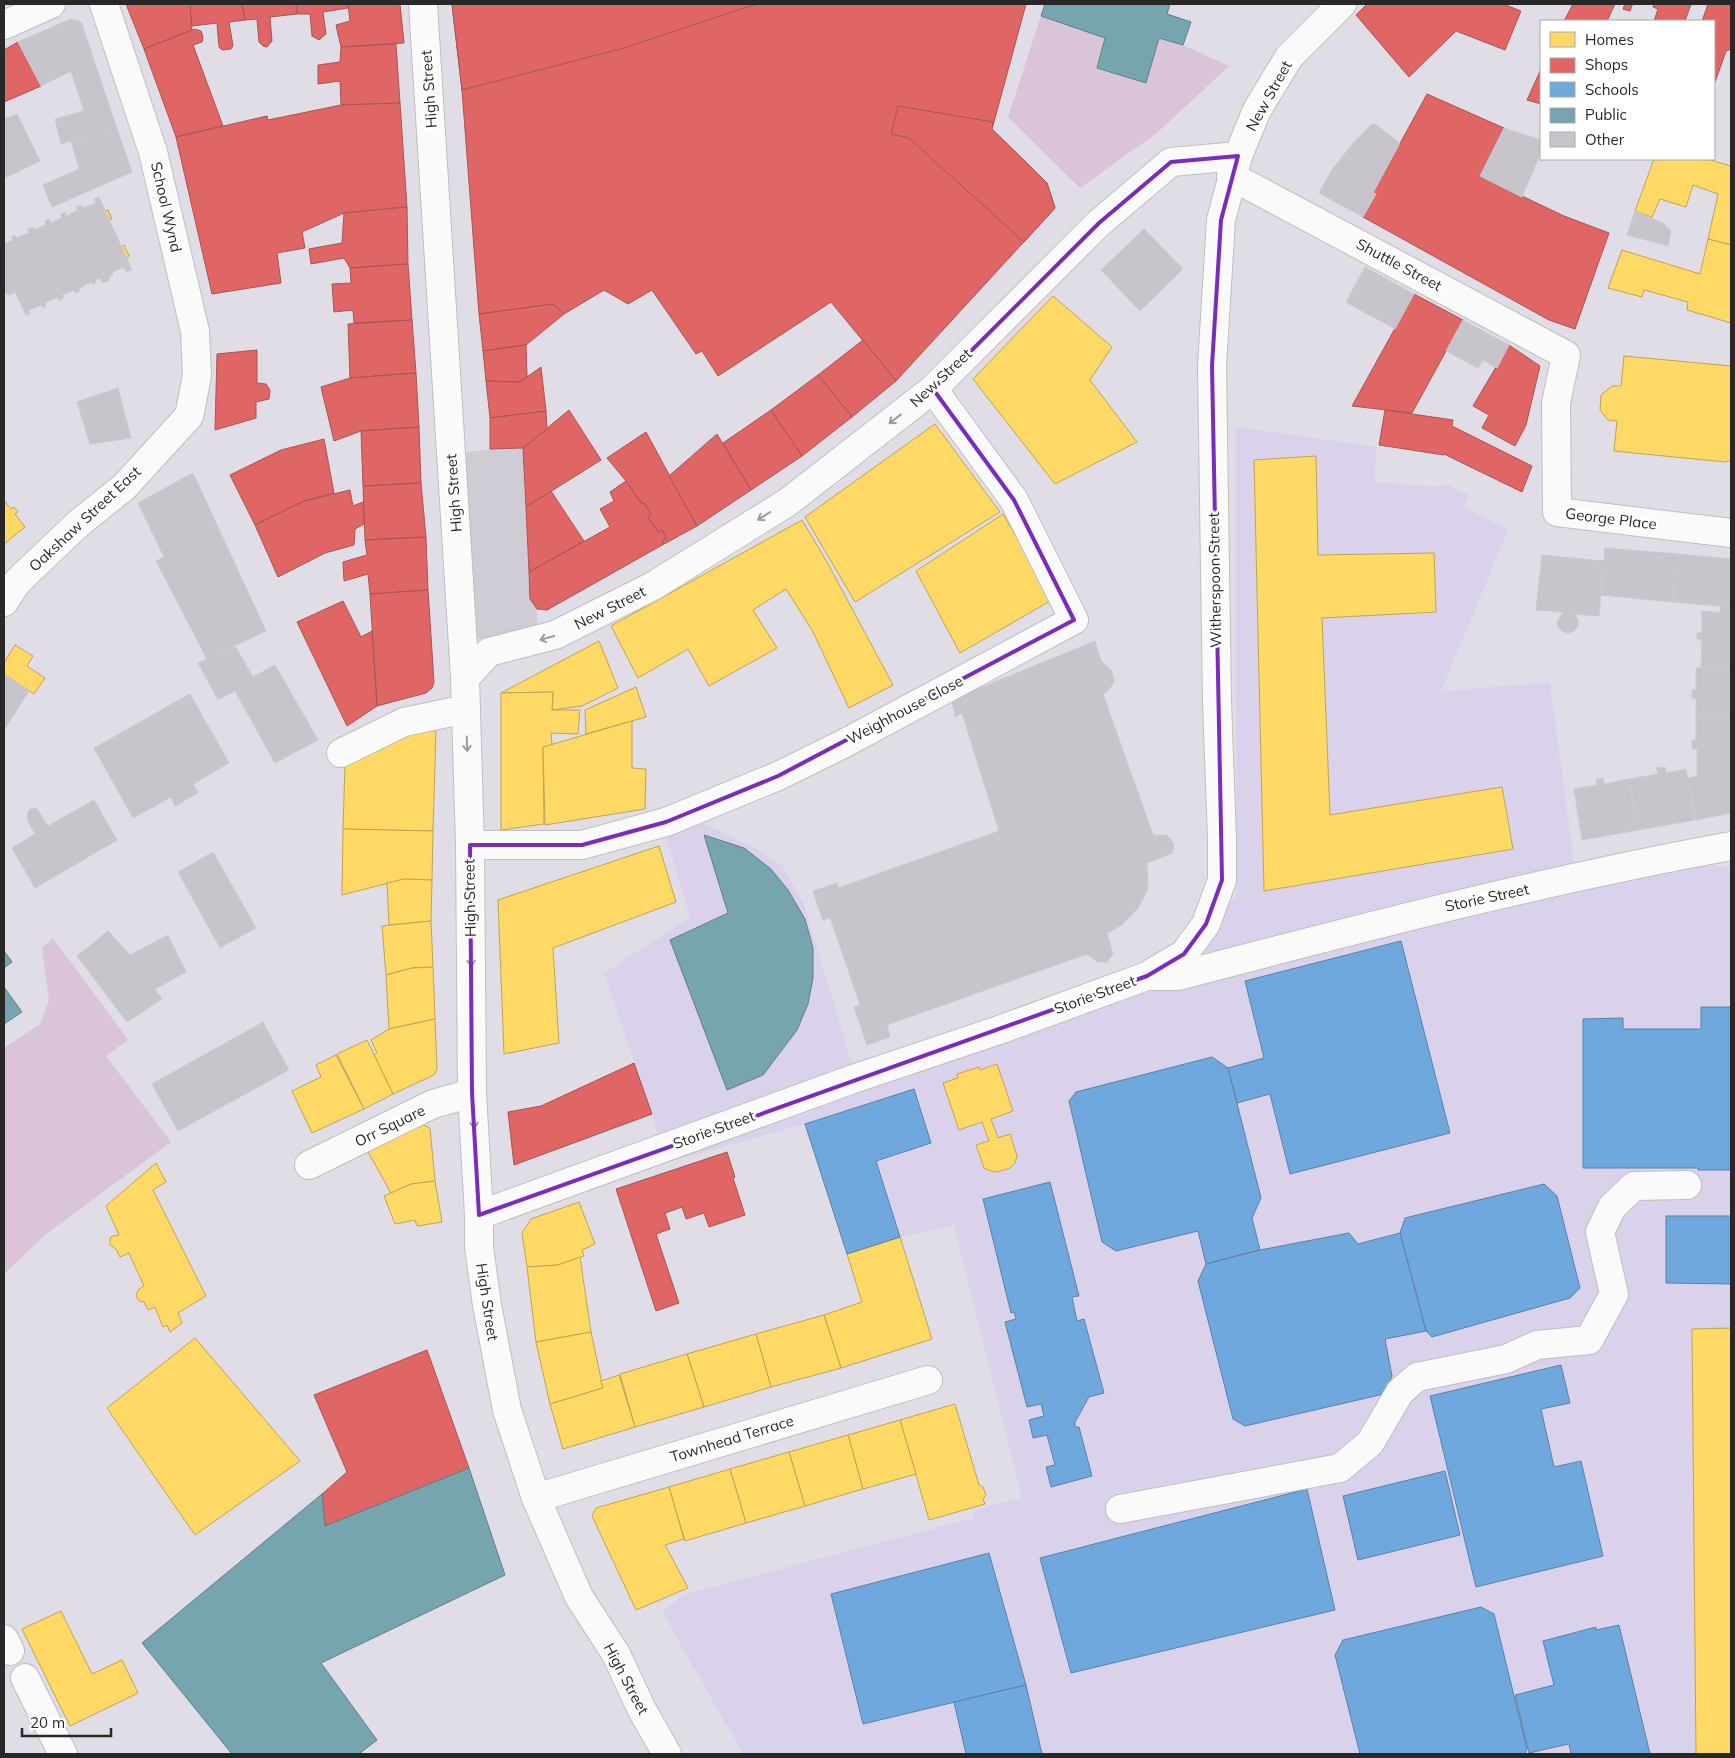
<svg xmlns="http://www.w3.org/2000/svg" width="1735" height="1758" viewBox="0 0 1735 1758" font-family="Mulish,sans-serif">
<rect width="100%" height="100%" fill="#e0dde7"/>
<path fill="#dad1eb" d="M1236 427 1377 447 1374 482 1434 487 1449 485 1469 495 1463 507 1508 530 1441 691 1550 683 1576 878 1692 865 1731 867V1754H743L662 1612 683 1595 974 1518 973 1510 1022 1498 954 1225 900 1237 847 1254 805 1124 665 1163 652 1114 604 973 690 917 665 833 702 823 755 848 782 865 803 902 856 1077 1178 976 1236 896Z"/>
<g fill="#dac4d9">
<path d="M1041 16 1105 38 1097 68 1146 83 1159 38 1183 45 1229 66 1157 133 1080 188 1008 117Z"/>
<path d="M53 938 128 1040 106 1056 171 1142 46 1234 4 1274V1048L40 1024 49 1001 42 948Z"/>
</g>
<path fill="#cfccd6" d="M523 448 530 598 537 609V628L480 639 473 633 463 453 490 449Z"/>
<g fill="#ffd966" stroke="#bea453">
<path d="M1654 159H1707L1731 166V245L1708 239 1718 194 1693 185 1686 207 1660 199 1652 217 1635 211Z"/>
<path d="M108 210 112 219 109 220 105 211Z"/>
<path d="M1708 239 1731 245V323L1687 310 1688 302 1644 290 1642 297 1608 288 1622 250 1700 274Z"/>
<path d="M124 245 129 256 126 258 121 247Z"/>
<path d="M1053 296 1112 347 1090 380 1137 442 1055 484 973 379Z"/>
<path d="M1624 356 1731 366V460L1725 462 1614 451 1617 421 1608 420 1600 410 1601 395 1612 386H1621Z"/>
<path d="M935 424 1000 512 855 602 805 517Z"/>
<path d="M1316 456 1318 555 1434 553 1436 612 1322 618 1330 815 1502 787 1513 849 1264 891 1254 460Z"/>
<path d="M4 500 11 509 14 507 18 512 15 514 25 527 4 544Z"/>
<path d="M1003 514 1052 600 960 653 916 571Z"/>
<path d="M802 520 827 562 893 685 849 708 812 630 786 589 753 610 777 648 709 686 688 649 638 678 611 626Z"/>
<path d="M599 641 618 688 582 706 552 710 553 692 501 693Z"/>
<path d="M15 645 33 656 27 666 45 678 34 694 4 674V663Z"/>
<path d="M636 687 646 717 586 734 585 710Z"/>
<path d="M553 692 552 710H580L578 734 551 733 552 745 543 747 544 824 501 830V693Z"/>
<path d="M632 721V768L646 769 645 809 545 825 543 747Z"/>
<path d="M403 730 436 731 433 831 343 829 345 764Z"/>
<path d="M343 829 433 831 432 880 404 879 342 895Z"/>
<path d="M659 846 676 902 553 948 559 1043 504 1054 498 900Z"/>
<path d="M404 879 432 880 431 921 389 925 387 883Z"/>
<path d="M431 921 433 967 412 968 386 975 382 926Z"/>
<path d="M433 967 435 1019 389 1029 386 975 412 968Z"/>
<path d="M435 1019 437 1069 434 1075 393 1094 374 1055 377 1053 371 1040 389 1029Z"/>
<path d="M367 1040 393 1094 364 1109 337 1054Z"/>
<path d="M336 1055 364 1109 312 1133 292 1091 321 1077 316 1065Z"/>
<path d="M997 1064 1013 1111 991 1119 998 1138 1010 1134 1017 1156 1015 1163 1010 1168 997 1172 991 1171 984 1168 976 1145 989 1141 982 1122 959 1130 943 1083 958 1078 957 1074 979 1067 980 1070Z"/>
<path d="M422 1124 430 1128 435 1181 411 1184 391 1193 368 1152Z"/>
<path d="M156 1163 166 1182 153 1190 206 1296 178 1313 182 1323 170 1332 167 1325 163 1327 155 1307 148 1310 144 1302 139 1301 136 1296 138 1290 144 1286 129 1253 120 1257 116 1249 110 1245V1238L113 1236 119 1235 106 1206Z"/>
<path d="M435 1181 442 1222 417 1226 415 1220 395 1224 384 1196 411 1184Z"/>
<path d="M579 1202 595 1244 582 1250 584 1256 558 1265 527 1267 522 1233 531 1219Z"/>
<path d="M900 1237 932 1339 841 1368 824 1315 862 1302 847 1254Z"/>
<path d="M580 1257 591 1332 536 1342 527 1267 558 1265Z"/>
<path d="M824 1315 841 1368 771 1387 756 1334Z"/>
<path d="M1731 1328V1754H1696L1692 1329Z"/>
<path d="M591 1332 603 1388 550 1404 536 1342Z"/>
<path d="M756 1334 771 1387 704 1407 687 1354Z"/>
<path d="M195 1338 300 1461 195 1535 107 1408Z"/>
<path d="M687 1354 704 1407 635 1427 620 1374Z"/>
<path d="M619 1375 635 1427 563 1449 550 1404 603 1388 601 1381Z"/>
<path d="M955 1404 979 1485 983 1487 986 1495 983 1499 985 1504 929 1520 900 1420Z"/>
<path d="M900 1420 916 1474 863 1489 848 1435Z"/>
<path d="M848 1435 863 1489 805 1506 789 1452Z"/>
<path d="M789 1452 805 1506 746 1523 730 1469Z"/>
<path d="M730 1469 746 1523 685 1541 669 1487Z"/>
<path d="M669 1487 684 1539 665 1545 688 1588 636 1610 592 1516 596 1508Z"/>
<path d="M61 1611 92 1674 122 1660 138 1693 70 1726 22 1629Z"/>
</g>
<g fill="#e06666" stroke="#a95353">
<path d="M126 4H190L192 30 144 49Z"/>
<path d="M190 4H242L245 20 229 22 233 46 231 49 222 50 219 47 217 23 192 26Z"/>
<path d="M242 4H296L297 14 270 17 272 41 267 47 263 46 259 42 257 19 245 20Z"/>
<path d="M296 4H348V8L323 12 326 34 319 40 312 36 310 14H297Z"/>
<path d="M348 4H400L404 43 341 47 336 25 350 21Z"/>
<path d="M452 4H1026L992 129 1047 183 1055 208 896 381 831 302 718 376 702 351 696 354 652 290 628 304 604 290 564 314 553 304 479 314 462 90Z"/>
<path d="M452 4H757L624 48 462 90Z"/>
<path d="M1367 4H1503L1521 11 1505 50 1456 31 1409 77 1356 15Z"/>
<path d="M1573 4H1615L1607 21H1564Z"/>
<path d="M1625 4H1637L1632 5 1630 11 1623 9Z"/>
<path d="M1654 4H1691L1685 21H1654L1658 9 1653 7Z"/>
<path d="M1708 4H1731V49L1726 51 1714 85V21H1702Z"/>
<path d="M195 29 201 31 203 37 202 42 193 45 223 126 176 137 144 49Z"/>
<path d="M18 42 41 86 4 102V50Z"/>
<path d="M396 44 400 103 341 105 340 81 318 84V65L340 62 341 47Z"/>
<path d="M1541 69V104L1527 100Z"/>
<path d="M1427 94 1504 128 1480 176 1564 216 1609 233 1575 329 1549 320 1363 217 1376 194 1373 193Z"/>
<path d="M400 103 407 207 344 213 302 232 305 248 277 253 281 283 212 294 176 137 267 116 268 120 341 105Z"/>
<path d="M898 106 993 122 992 129 1047 183 1055 208 1024 242 909 138 891 134Z"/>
<path d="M407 207 408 264 350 268 344 258 311 264 309 249 342 243 344 213Z"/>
<path d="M408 264 412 320 354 323 353 310 334 312 332 284 351 283 350 268Z"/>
<path d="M1414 294 1463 320 1412 413 1352 406Z"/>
<path d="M553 304 564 314 526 345 483 351 479 314Z"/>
<path d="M412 320 416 373 350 378 348 324Z"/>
<path d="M863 340 896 381 852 417 818 375Z"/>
<path d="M526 345 527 376 520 382 486 381 483 351Z"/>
<path d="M1509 345 1540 366 1526 425 1515 446 1482 428 1489 415 1473 406Z"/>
<path d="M257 350V383L266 384 270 390 269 399 256 402V418L215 430 217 354Z"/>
<path d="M541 367 546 411 490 418 486 381 520 382Z"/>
<path d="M416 373 419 427 361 431 334 441 321 387 350 378Z"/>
<path d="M818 375 852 417 802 456 771 410Z"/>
<path d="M569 410 601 460 526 507 523 448Z"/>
<path d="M771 410 802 456 751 490 723 443Z"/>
<path d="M1385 410 1453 420 1452 426 1532 466 1522 492 1444 454V455L1379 445Z"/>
<path d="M546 411 547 429 523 448 490 449V418Z"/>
<path d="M419 427 421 483 363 486 361 431Z"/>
<path d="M646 432 697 526 664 544 662 541 666 538 662 530 658 532 648 517 651 514 644 503 642 504 626 481 607 458Z"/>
<path d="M717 434 751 490 697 526 669 476Z"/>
<path d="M324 439 334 493 304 501 255 525 230 475 281 450Z"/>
<path d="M626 481 642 504 644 503 651 514 648 517 658 532 662 530 666 538 662 541 664 544 547 610 537 609 530 599 529 572 610 527 600 509 614 501 610 492Z"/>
<path d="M421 483 426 537 365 540 363 486Z"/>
<path d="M350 490 353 506 363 502 364 524 355 529 354 545 325 553 278 577 255 525 304 501Z"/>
<path d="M551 491 584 541 529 572 526 507Z"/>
<path d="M426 537 428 590 370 594 368 574 344 581 343 562 367 555 365 540Z"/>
<path d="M428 590 434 682 432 688 426 693 377 706 370 594Z"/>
<path d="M343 601 361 637 372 631 377 706 347 726 297 622Z"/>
<path d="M634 1063 652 1114 514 1165 508 1112 541 1106Z"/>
<path d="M727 1152 735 1177 733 1178 745 1215 709 1227 704 1213 686 1219 682 1207 665 1213 670 1229 656 1234 679 1303 656 1311 616 1189Z"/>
<path d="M427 1350 469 1468 325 1526 322 1494 347 1472 314 1395Z"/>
</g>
<g fill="#6fa8dc" stroke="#5a82a6">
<path d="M1401 941 1450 1133 1290 1174 1270 1094 1237 1103 1228 1068 1264 1058 1245 981Z"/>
<path d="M1701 1007H1731V1170H1698V1168H1583V1019L1623 1018V1029H1701Z"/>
<path d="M1212 1057 1228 1068 1261 1198 1252 1218 1260 1250 1206 1264 1198 1231 1116 1251 1102 1242 1069 1101 1076 1092Z"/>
<path d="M914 1089 931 1143 876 1161 900 1237 847 1254 805 1124Z"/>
<path d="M1050 1182 1079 1296 1072 1297 1077 1321 1084 1319 1104 1393 1089 1397 1075 1422V1427H1079L1092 1476 1051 1487 1046 1467 1055 1465 1047 1435 1033 1438 1029 1420 1044 1416 1041 1404 1027 1407 1005 1322 1016 1319 1014 1312 1011 1313 983 1199Z"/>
<path d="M1544 1184 1557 1196 1580 1288 1570 1298 1432 1337 1426 1331 1400 1233 1405 1218Z"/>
<path d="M1666 1216H1731V1284L1666 1283Z"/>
<path d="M1349 1233 1358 1244 1400 1233 1426 1331 1385 1339 1392 1376 1384 1394 1245 1426 1233 1419 1198 1281 1206 1264 1260 1250Z"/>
<path d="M1561 1365 1570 1403 1541 1409 1554 1467 1581 1461 1603 1556 1476 1587 1430 1396Z"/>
<path d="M1445 1471 1460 1535 1358 1560 1343 1496Z"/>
<path d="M1307 1489 1335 1610 1071 1673 1040 1558Z"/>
<path d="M989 1553 1026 1685 863 1724 831 1594Z"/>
<path d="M1481 1607 1494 1614 1527 1749 1525 1754H1360L1335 1655 1343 1640Z"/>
<path d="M1619 1625 1650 1754H1571L1569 1744 1529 1753 1515 1695 1554 1685 1543 1641 1596 1627V1630Z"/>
<path d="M1026 1685 1042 1754H966L954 1702Z"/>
</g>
<g fill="#76a5af" stroke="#5f8086">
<path d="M1045 4H1170L1167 14 1191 22 1183 45 1159 38 1146 83 1097 68 1105 38 1041 16Z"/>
<path d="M704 835 744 848 771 869 788 890 805 919 813 948V978L808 1004 797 1030 763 1075 727 1090 670 940 728 913Z"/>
<path d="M4 951 12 962 4 968Z"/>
<path d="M4 987 22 1012 4 1024Z"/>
<path d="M469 1468 505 1575 321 1663 377 1740 359 1754H232L142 1643 322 1494 325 1526Z"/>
</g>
<g fill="#c7c5cb" stroke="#ccc9d2">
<path d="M71 19 81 22 116 126 61 144 55 119 84 111 71 71 41 86 18 42Z"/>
<path d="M17 114 40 161 5 178 4 116 5 119Z"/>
<path d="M1375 124 1400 143 1373 193 1376 194 1363 217 1319 193 1332 170 1353 143 1371 125Z"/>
<path d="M116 126 132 172 52 207 43 185 79 169 71 141Z"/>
<path d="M1504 128 1541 140V152L1522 197 1480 176Z"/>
<path d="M99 197 132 270 126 272 124 267 112 272 113 275 109 277 110 280 102 283 100 278 95 280 96 283 92 284 91 282 79 288 80 291 75 293 74 290 62 295 64 298 59 300 58 297 45 303 46 306 43 308 41 305 29 310 30 313 26 315 15 292 10 295 4 293V244L13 240 11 237 15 235 16 238 29 233 28 229 32 227 34 230 46 225 45 221 49 219 51 223 62 218 61 214 65 212 66 216 78 210 76 207 81 205 83 208 96 203 94 199Z"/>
<path d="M1635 211 1665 224V226L1671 230 1668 246 1627 235Z"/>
<path d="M1144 229 1183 269 1140 311 1101 270Z"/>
<path d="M1365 267 1414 294 1395 329 1346 302Z"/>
<path d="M1463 320 1509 345 1497 368 1483 360 1478 368 1446 351Z"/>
<path d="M118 388 131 438 90 444 77 402Z"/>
<path d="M193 473 266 631 207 659 156 561 164 557 138 503Z"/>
<path d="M1605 548 1678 554 1673 602 1601 595Z"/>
<path d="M1678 554 1731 559V607L1673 602Z"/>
<path d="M1542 555 1604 561 1599 616 1574 614 1578 619V626L1574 631 1568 633 1562 631 1558 627 1557 622 1563 612 1536 610Z"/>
<path d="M1720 606 1731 607V665L1701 667 1702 640 1697 639V633H1702V611L1720 613Z"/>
<path d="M1095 641 1101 661 1112 671 1114 682 1109 690 1103 694 1153 835H1167L1174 844 1172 853 1147 863 1148 889 1138 908 1122 925 1107 933 1113 954 1107 962H1097L1087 954 887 1025 890 1037 867 1045 854 1007 860 1005 830 917 823 921 813 891 837 883 838 888 999 831 962 713 955 717 951 695 976 684 980 688Z"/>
<path d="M235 646 253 677 275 665 318 740 275 763 235 691 218 700 198 663Z"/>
<path d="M1731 665V719H1696V698H1692V690H1696V668Z"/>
<path d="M4 674 29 691 4 730Z"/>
<path d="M190 694 229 763 193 784 198 793 175 806 171 797 133 818 94 748Z"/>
<path d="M1696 719H1731V813L1696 820 1688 778 1697 776V749H1692V740H1696Z"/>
<path d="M1665 767 1666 773 1686 769 1695 820 1638 830 1629 779 1658 774 1656 768Z"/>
<path d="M1603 778 1604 784 1629 779 1638 830 1582 840 1574 789 1597 785 1596 779Z"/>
<path d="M94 800 117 840 35 888 12 848 35 834 27 819 28 811 32 808 37 809 48 826Z"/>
<path d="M213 852 256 928 220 948 178 872Z"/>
<path d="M108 931 130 955 168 935 186 972 155 989 162 999 127 1022 77 956Z"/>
<path d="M263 1022 289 1070 178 1131 152 1084Z"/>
</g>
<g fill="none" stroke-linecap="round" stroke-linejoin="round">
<defs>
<g id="minor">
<path d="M423 4 465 678 470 845 472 1093 479 1215V1247L487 1305 507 1410 536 1498 579 1597 616 1654 641 1708 667 1754"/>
<path d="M4 25 51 4"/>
<path d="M1231 176 1566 355 1556 403 1557 512 1731 533"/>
<path d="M4 602 18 581 79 523 124 487 189 416 197 376 195 331 153 152 104 4"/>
<path d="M465 678 489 652 555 635 653 586 788 502 933 389 1099 223 1171 162 1238 156"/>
<path d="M341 753 404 722 466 709"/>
<path d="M470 845H582L666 822 778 776 843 744 1074 620 1014 500 933 389"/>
<path d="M1153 972 1184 954 1206 924 1222 880V838L1217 702 1212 366 1221 220 1238 156 1257 110 1289 57 1342 4"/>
<path d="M309 1165 433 1104 472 1093"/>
<path d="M479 1215 856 1078 999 1030 1147 976H1178C1361 928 1545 880 1731 846"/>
<path d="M536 1498 928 1380"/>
<path d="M1120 1509 1340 1468 1370 1443 1400 1392 1417 1377 1506 1359 1537 1345 1589 1340 1614 1294 1600 1232 1612 1207 1634 1186 1687 1185"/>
<path d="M4 1639 10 1651"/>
<path d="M25 1678 63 1754"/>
</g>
</defs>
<use href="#minor" stroke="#bfbfc0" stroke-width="30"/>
<use href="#minor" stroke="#fafafb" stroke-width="28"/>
</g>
<defs><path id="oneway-shaft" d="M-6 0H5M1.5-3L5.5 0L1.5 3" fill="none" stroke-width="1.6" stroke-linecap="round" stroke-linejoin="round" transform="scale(1.25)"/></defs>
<g stroke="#9c9c9c">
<use href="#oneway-shaft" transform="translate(895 419) rotate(142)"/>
<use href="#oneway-shaft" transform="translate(764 516) rotate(148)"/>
<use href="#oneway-shaft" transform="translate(547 638) rotate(165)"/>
<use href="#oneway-shaft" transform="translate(467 744) rotate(88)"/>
<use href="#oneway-shaft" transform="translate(471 959) rotate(89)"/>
<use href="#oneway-shaft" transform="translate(474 1121) rotate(87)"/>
</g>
<path fill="none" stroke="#7b2cbf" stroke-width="4" stroke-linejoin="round" d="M1238 156 1221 220 1212 366 1222 880 1206 924 1184 954 1147 976 479 1215 472 1093 470 845H582L666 822 778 776 1074 620 1014 500 933 389 1099 223 1171 162Z"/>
<g text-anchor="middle" stroke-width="5" stroke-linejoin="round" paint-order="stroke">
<g font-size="15" fill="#282828" stroke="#fff">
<text transform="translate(429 89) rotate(-94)" y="5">High Street</text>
<text transform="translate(1269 96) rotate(-61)" y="5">New Street</text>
<text transform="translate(166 207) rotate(77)" y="5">School Wynd</text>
<text transform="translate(1399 265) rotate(28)" y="5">Shuttle Street</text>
<text transform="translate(941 378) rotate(-43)" y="5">New Street</text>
<text transform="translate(454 493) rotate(-94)" y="5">High Street</text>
<text transform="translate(85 519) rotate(-43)" y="5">Oakshaw Street East</text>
<text transform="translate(1611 519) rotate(7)" y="5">George Place</text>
<text transform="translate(1215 580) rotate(-91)" y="5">Witherspoon Street</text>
<text transform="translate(610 608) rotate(-27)" y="5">New Street</text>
<text transform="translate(905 710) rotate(-28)" y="5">Weighhouse Close</text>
<text transform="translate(470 898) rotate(-91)" y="5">High Street</text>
<text transform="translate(1487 898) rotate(-12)" y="5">Storie Street</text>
<text transform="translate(1095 995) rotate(-20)" y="5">Storie Street</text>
<text transform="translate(390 1126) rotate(-26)" y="5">Orr Square</text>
<text transform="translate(714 1130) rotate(-20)" y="5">Storie Street</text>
<text transform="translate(487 1302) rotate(81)" y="5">High Street</text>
<text transform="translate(732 1439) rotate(-17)" y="5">Townhead Terrace</text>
<text transform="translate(626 1679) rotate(62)" y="5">High Street</text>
</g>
</g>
<rect width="1735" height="1758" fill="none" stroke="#282828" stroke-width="10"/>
<rect x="1540" y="20" width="175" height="140" fill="#ffffff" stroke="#a9a9a9"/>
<rect x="1550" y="32" width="25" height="15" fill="#ffd966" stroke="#a9a9a9"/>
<text x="1585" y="45" font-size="15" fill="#282828">Homes</text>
<rect x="1550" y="58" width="25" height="15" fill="#e06666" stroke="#a9a9a9"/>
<text x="1585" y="70" font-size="15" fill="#282828">Shops</text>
<rect x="1550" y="82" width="25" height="15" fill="#6fa8dc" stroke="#a9a9a9"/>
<text x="1585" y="95" font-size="15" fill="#282828">Schools</text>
<rect x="1550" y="108" width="25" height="15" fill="#76a5af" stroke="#a9a9a9"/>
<text x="1585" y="120" font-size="15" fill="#282828">Public</text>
<rect x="1550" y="132" width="25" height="15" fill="#c7c5cb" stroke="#a9a9a9"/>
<text x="1585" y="145" font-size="15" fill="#282828">Other</text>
<path d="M22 1728v8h89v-8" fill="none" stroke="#282828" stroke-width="2.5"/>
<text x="30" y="1728" font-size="15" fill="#282828" stroke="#ffffff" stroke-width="4" paint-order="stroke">20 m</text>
</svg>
